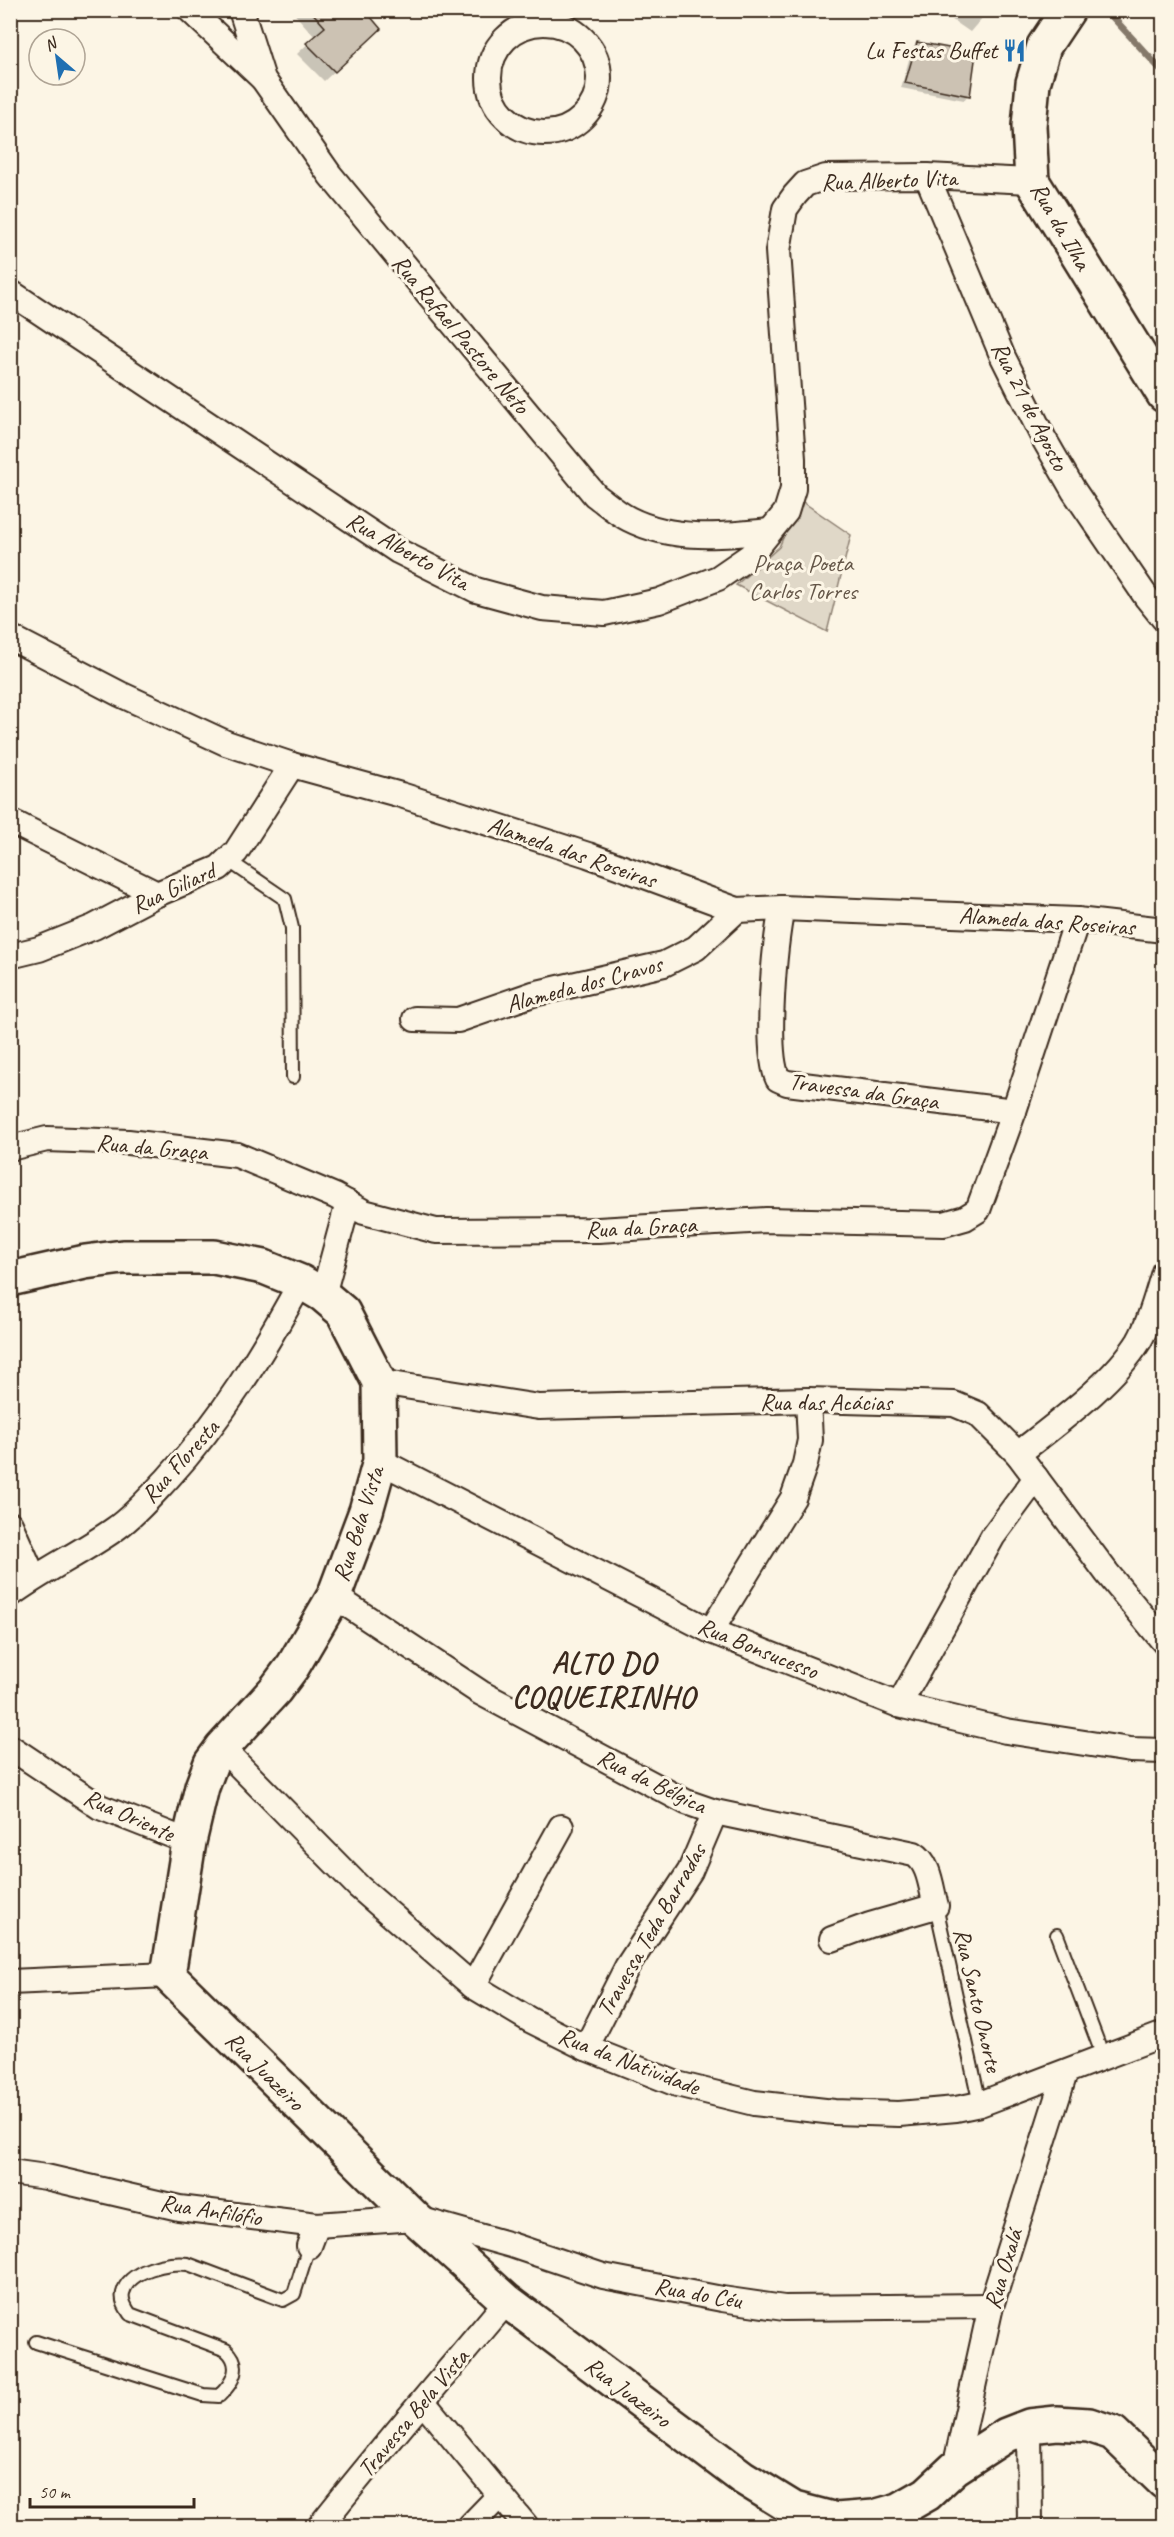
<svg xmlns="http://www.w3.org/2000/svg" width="1174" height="2537" viewBox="0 0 1174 2537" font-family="Caveat,sans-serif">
<rect width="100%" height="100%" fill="#fcf5e5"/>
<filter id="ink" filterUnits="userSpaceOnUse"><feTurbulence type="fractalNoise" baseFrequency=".0167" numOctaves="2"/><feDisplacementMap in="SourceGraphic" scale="12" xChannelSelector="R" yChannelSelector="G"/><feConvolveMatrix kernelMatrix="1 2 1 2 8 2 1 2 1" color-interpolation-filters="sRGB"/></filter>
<g filter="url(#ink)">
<path fill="#e0d8c8" stroke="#8e8173" stroke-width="1.5" d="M800 500 851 535 827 632 736 585 779 547Z"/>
<g fill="#0003">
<path d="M291 10H363L369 39 324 81 297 54 315 37Z"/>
<path d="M938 10H989L970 32Z"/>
<path d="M917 44 968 95 964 100 901 88 912 49Z"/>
</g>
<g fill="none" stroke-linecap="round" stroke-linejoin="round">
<path stroke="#85796b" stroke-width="7" d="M1106 10 1164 73"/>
</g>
<g fill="#ccc2b3" stroke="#3b2a1e" stroke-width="1.5">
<path d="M310 10H365L381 29 335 72 306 43 325 27Z"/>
<path d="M917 42 976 53 970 96 905 83Z"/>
</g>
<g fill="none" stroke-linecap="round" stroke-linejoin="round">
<defs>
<g id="service">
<path d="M229 861 285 899 292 928 293 1077"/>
<path d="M936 1906 980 2104"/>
<path d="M1057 1935 1103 2056"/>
<path d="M36 2342 203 2395 219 2396C233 2383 243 2365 226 2350L130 2314C126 2308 121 2301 123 2293 128 2270 170 2261 188 2264L283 2300 294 2294 309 2246"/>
</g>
<g id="minor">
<path d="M190 10 261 77"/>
<path d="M241 10 263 79 330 175 595 495C606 503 617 513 629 519 672 541 724 536 770 531"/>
<circle cx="544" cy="78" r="55"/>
<path d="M927 176 1002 355 1044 439 1074 491 1147 598 1164 619"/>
<path d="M10 292 398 551 476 590 542 608 604 613 659 601 718 578 750 556 786 512 793 489V459L778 251 785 209 795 195 805 184 826 177 927 176 1032 181"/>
<path d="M10 637 120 694 226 743 292 765 401 795 588 855 737 910 782 908 1077 920 1164 930"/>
<path d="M10 821 157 894"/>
<path d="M782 908C775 942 764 1050 778 1079L787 1083 1014 1111"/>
<path d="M10 956 39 949 94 927 157 894 219 868 236 852 292 765"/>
<path d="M415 1019 458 1020 533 994 664 964 696 948 737 910"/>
<path d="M10 1148 47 1139 128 1142 237 1155 335 1196 364 1212 436 1231 598 1230 766 1220 944 1224 965 1218 978 1210 1014 1111 1077 920"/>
<path d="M323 1295 348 1203"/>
<path d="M379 1382 539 1407 808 1400 954 1404 978 1414 1018 1454 1107 1573 1164 1642"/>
<path d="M1018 1454C1057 1423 1113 1383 1139 1341 1151 1320 1157 1294 1164 1272"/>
<path d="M380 1461 711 1631 899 1705 1006 1731 1130 1750 1164 1751"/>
<path d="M10 1524 34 1578"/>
<path d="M10 1595C44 1570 81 1553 115 1529 135 1515 151 1496 168 1478 222 1419 263 1352 301 1282"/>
<path d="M334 1596 481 1693 686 1802 715 1812 914 1854C930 1863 931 1889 936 1906L870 1925 832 1939"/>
<path d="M711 1631 793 1498 805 1464 810 1440 808 1400"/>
<path d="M899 1705 993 1536 1036 1478"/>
<path d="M10 1747 100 1807 189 1842"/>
<path d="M222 1748 359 1887 473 1986 530 2020 586 2048 677 2084 754 2103 834 2112 899 2114 956 2109 980 2104 1164 2034"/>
<path d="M10 1982 168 1975"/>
<path d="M473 1986 561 1827"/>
<path d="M586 2048 627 1967 690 1871 715 1812"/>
<path d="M10 2172 46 2177 179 2208 317 2225 415 2218 511 2245 603 2276 722 2299 784 2308 991 2306"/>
<path d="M309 2246 317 2225"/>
<path d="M423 2402 526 2526"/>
<path d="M1029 2426 1030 2526"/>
<path d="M955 2468 991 2306 1065 2073"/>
<path d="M320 2526C380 2450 444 2376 507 2301"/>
<path d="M470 2526 500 2495"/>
</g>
<g id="secondary">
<path d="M1068 10 1044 46 1033 83 1029 126 1032 181 1164 395"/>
<path d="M10 1279 85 1262 123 1257H214L264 1267 301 1282 323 1295 343 1312 379 1382 380 1461 366 1511 334 1596 293 1666 275 1690 222 1748 211 1763 202 1787 189 1842 168 1975 415 2218 507 2301 742 2477 794 2509 836 2520 874 2517 899 2510 927 2494 955 2468 1006 2435 1029 2426 1057 2423 1089 2425 1113 2433 1164 2482"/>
</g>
</defs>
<use href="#service" stroke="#3b2a1e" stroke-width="16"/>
<use href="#minor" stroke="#3b2a1e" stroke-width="28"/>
<use href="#secondary" stroke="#3b2a1e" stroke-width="38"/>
<use href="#service" stroke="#fcf5e5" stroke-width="12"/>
<use href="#minor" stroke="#fcf5e5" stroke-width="24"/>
<use href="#secondary" stroke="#fcf5e5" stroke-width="33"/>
</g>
</g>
<defs>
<symbol id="restaurant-bare" viewBox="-9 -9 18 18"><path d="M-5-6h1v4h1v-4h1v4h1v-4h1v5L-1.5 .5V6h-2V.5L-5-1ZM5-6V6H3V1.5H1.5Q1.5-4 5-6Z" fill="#1f6fb2" stroke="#fcf5e5" stroke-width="2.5" paint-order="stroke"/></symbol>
</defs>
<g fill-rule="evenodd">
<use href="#restaurant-bare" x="998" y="34" width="33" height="33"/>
</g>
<g text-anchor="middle" stroke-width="6" stroke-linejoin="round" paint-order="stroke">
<g font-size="24" fill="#3b2a1e" stroke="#fcf5e5" text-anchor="end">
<text x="997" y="58">Lu Festas Buffet</text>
</g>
<g font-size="24" fill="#3b2a1e" stroke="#fcf5e5">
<text transform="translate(889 180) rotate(-2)" y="8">Rua Alberto Vita</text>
<text transform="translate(1061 226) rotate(60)" y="8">Rua da Ilha</text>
<text transform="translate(461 334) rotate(50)" y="8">Rua Rafael Pastore Neto</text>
<text transform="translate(1030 406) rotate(63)" y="8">Rua 21 de Agosto</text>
<text transform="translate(408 551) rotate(29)" y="8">Rua Alberto Vita</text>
<text transform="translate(572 852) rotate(19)" y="8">Alameda das Roseiras</text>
<text transform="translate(173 888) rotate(-25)" y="8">Rua Giliard</text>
<text transform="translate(1047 921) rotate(4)" y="8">Alameda das Roseiras</text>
<text transform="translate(584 984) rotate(-15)" y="8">Alameda dos Cravos</text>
<text transform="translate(864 1091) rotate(8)" y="8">Travessa da Graça</text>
<text transform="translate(152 1147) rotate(5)" y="8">Rua da Graça</text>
<text transform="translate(641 1227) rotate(-3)" y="8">Rua da Graça</text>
<text x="826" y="1410">Rua das Acácias</text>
<text transform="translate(180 1461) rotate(-48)" y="8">Rua Floresta</text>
<text transform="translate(358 1524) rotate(-72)" y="8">Rua Bela Vista</text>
<text transform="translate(758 1648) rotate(22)" y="8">Rua Bonsucesso</text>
<text transform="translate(652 1781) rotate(26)" y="8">Rua da Bélgica</text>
<text transform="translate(129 1815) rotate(24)" y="8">Rua Oriente</text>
<text transform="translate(651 1930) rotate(-60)" y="8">Travessa Teda Barradas</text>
<text transform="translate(978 2000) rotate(77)" y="8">Rua Santo Onorte</text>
<text transform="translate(629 2061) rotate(21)" y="8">Rua da Natividade</text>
<text transform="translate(265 2071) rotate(45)" y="8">Rua Juazeiro</text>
<text transform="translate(211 2210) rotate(9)" y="8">Rua Anfilófio</text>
<text transform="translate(1003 2269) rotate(-73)" y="8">Rua Oxalá</text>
<text transform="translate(698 2293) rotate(10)" y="8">Rua do Céu</text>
<text transform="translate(628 2392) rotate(37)" y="8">Rua Juazeiro</text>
<text transform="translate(413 2413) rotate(-50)" y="8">Travessa Bela Vista</text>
</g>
<g font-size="24" fill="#645648" stroke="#fcf5e5">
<text x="803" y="571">Praça Poeta<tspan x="803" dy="28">Carlos Torres</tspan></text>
</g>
<g font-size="30" font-weight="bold" letter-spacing="1.5" fill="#3b2a1e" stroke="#fcf5e5">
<text x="604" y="1673">ALTO DO<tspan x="604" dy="34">COQUEIRINHO</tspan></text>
</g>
</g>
<rect width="1174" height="2537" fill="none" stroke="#fcf5e5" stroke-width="36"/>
<rect x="18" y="18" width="1138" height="2501" fill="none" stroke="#3b2a1e" stroke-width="2" filter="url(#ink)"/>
<g transform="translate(57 57) rotate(331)"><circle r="28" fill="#fcf5e5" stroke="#afa495" stroke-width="1.5"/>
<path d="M0-4.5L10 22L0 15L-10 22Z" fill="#1f6fb2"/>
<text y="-9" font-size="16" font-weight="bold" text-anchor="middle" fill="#3b2a1e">N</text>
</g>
<path d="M30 2498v9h164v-9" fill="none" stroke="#3b2a1e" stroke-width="3"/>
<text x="39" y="2498" font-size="18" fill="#3b2a1e" stroke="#fcf5e5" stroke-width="4.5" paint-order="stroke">50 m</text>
</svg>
